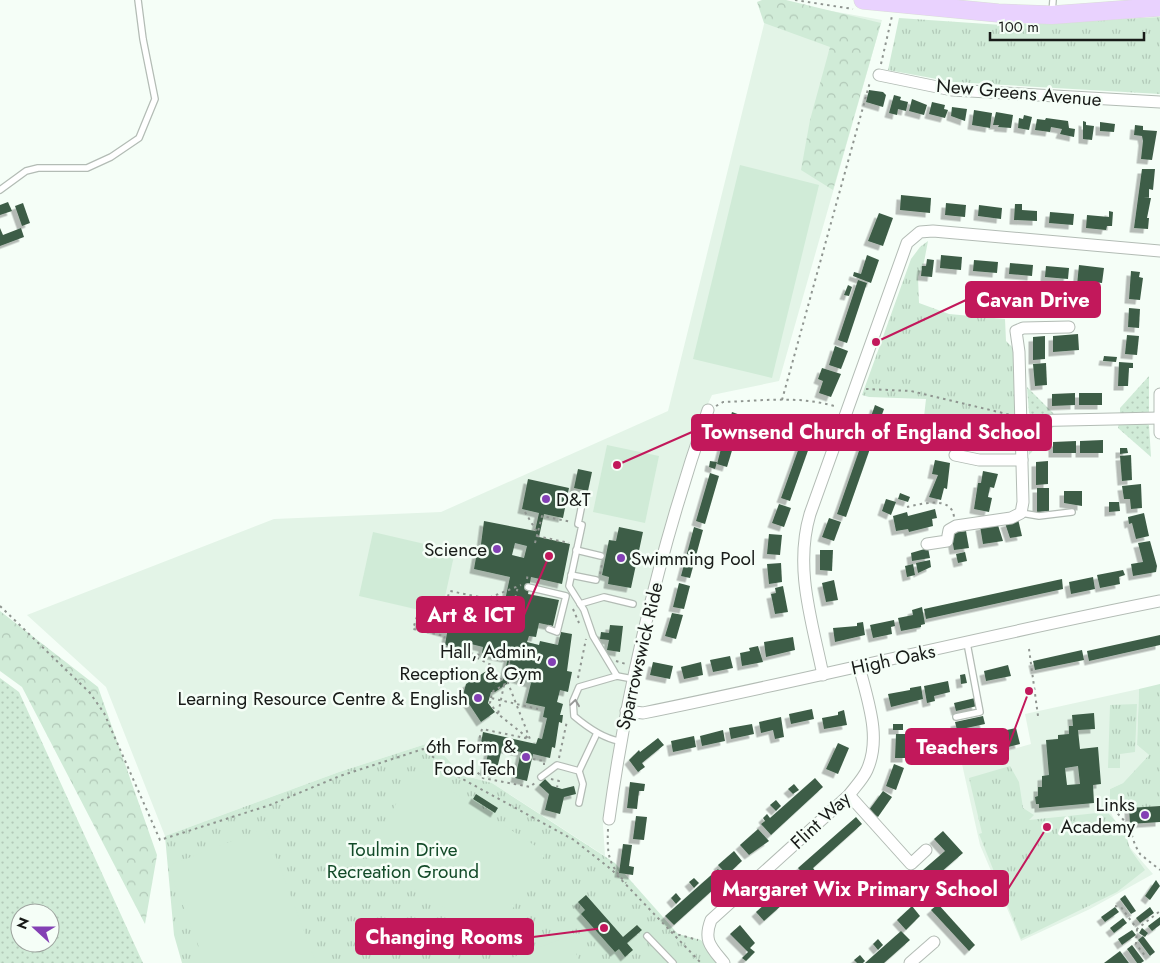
<svg xmlns="http://www.w3.org/2000/svg" width="1160" height="963" viewBox="0 0 1160 963" font-family="Jost,sans-serif">
<defs>
<pattern id="grass-dots" width="8" height="8" patternUnits="userSpaceOnUse" patternTransform="scale(1.25)"><rect width="8" height="8" fill="#d0ebd7"/><path d="M2 2h.1M6 6h.1" fill="none" stroke="#b2c9b8" stroke-width="1.8" stroke-linecap="round"/></pattern>
<pattern id="forest-crowns" width="20" height="18" patternUnits="userSpaceOnUse" patternTransform="scale(1.25)"><rect width="20" height="18" fill="#d0ebd7"/><path d="M2 6a3 3 0 1 1 6 0M12 15a3 3 0 1 1 6 0" fill="none" stroke="#b2c9b8"/></pattern>
<pattern id="park-tufts" width="24" height="20" patternUnits="userSpaceOnUse" patternTransform="scale(1.25)"><rect width="24" height="20" fill="#d0ebd7"/><path d="M3 7l-1-3M5 7V3M7 7l1-3M15 17l-1-3M17 17v-4M19 17l1-3" fill="none" stroke="#b2c9b8"/></pattern>
<filter id="shadow"><feDropShadow dx="-4.5" dy="4.5" stdDeviation="0" flood-color="#0004"/></filter>
</defs>
<rect width="100%" height="100%" fill="#f5fef7"/>
<g fill="#e3f4e7">
<path d="M770 0 882 20 779 381 712 395 702 417 647 596 615 744 603 825 605 856 492 783 462 775 432 742 339 772 165 836 106 687 27 615 274 519 441 512 668 411Z"/>
<path d="M1139 689 1137 745 1149 755 1123 783 1110 789V811L1126 843 1153 874 1090 909 1021 941 980 845 962 764 1031 744 1025 714Z"/>
</g>
<g fill="url(#grass-dots)" fill-rule="evenodd">
<path d="M1149 376V412L1120 415V408Z"/>
<path d="M1027 387 1056 416H1032L1029 413Z"/>
<path d="M1119 423H1144L1149 425 1151 457 1118 428Z"/>
<path d="M1056 424 1029 455V429L1031 426Z"/>
<path d="M0 678 19 692 143 963H0ZM20 913H50V943H20Z"/>
</g>
<g fill="url(#forest-crowns)">
<path d="M762 0H786L881 23 833 190 801 170 810 120 830 47 764 23 757 2Z"/>
<path d="M0 611 98 687 157 855 145 924 22 687 0 671Z"/>
</g>
<g fill="url(#park-tufts)">
<path d="M1160 17V94L953 82 888 70 899 18 1002 25Z"/>
<path d="M928 241 924 262 918 277 919 303 949 314 1005 319 1006 341 1015 350 1016 446H980L964 442 961 451 921 443 926 399 869 397 862 395 911 259 920 247Z"/>
<path d="M1160 684V806L1110 811V789L1123 783 1149 755 1137 745 1139 689Z"/>
<path d="M1137 704 1135 752 1120 754V768H1108L1110 705Z"/>
<path d="M432 742 462 775 492 783 615 863 678 934 701 940 721 963H182L174 935 165 836 339 772Z"/>
<path d="M1010 766 1019 782 1023 808 1034 815 1029 820 1107 812 1125 831 1130 849 1145 870 1117 892 1021 939 979 834 982 833 969 778Z"/>
</g>
<g fill="#d0ebd7">
<path d="M740 165 819 185 772 378 693 359Z"/>
<path d="M607 445 659 456 645 523 593 512Z"/>
<path d="M373 532 455 551 441 615 359 596Z"/>
<path d="M417 768 546 853 494 940 365 857Z"/>
<path d="M265 828 316 963H205L168 866Z"/>
<path d="M569 936 580 963H498Z"/>
<path d="M455 950 460 963H422Z"/>
</g>
<g fill="#3e5d47" fill-rule="evenodd" filter="url(#shadow)">
<path d="M869 90 883 92 886 95 883 107 866 102Z"/>
<path d="M894 95 901 97 900 100 908 102 906 111 898 109 897 115 889 113Z"/>
<path d="M912 99 927 105 924 115 909 111Z"/>
<path d="M932 102 945 105 944 109 948 110 945 118 929 114Z"/>
<path d="M952 107 967 109 965 121 951 116Z"/>
<path d="M974 110 992 113 990 128 972 125Z"/>
<path d="M996 112 1013 115 1011 128 998 127 999 125H993Z"/>
<path d="M1024 115 1032 117 1029 130 1018 128 1019 118 1023 119Z"/>
<path d="M1046 118 1068 121 1069 128 1075 129 1074 137 1060 134 1062 129 1051 127 1050 132 1035 130 1037 119 1045 120Z"/>
<path d="M1083 121 1086 122V125L1094 126 1092 140 1083 139Z"/>
<path d="M1100 122 1115 124 1114 132 1100 131Z"/>
<path d="M1135 125 1143 126V130L1157 131 1152 160 1141 159 1143 141 1142 136 1134 135Z"/>
<path d="M1142 169H1155L1153 190 1149 189V198L1143 197 1151 198 1147 218H1149L1148 229 1134 228Z"/>
<path d="M901 195 931 198 930 213 900 210Z"/>
<path d="M8 202 12 211 0 215V205Z"/>
<path d="M23 203 30 223 22 226 15 206Z"/>
<path d="M946 203 966 205 965 217 945 215Z"/>
<path d="M1015 204H1022V210L1037 211V221L1014 220Z"/>
<path d="M979 205 1002 208 1001 219 978 216Z"/>
<path d="M1109 211 1113 212 1112 226H1107L1106 230 1086 228 1087 215 1109 217Z"/>
<path d="M1050 212 1074 214 1073 225 1049 223Z"/>
<path d="M879 213 893 218 883 246 868 241Z"/>
<path d="M0 228 3 235 21 228 24 237 0 246Z"/>
<path d="M867 255 879 260 871 283 853 276 854 272 861 274Z"/>
<path d="M941 255 962 257 961 270 940 268Z"/>
<path d="M927 259 934 260 932 277 921 276 922 266H926Z"/>
<path d="M974 260 998 262 997 273 973 271Z"/>
<path d="M1010 263 1033 265 1032 276 1009 274Z"/>
<path d="M1079 265 1104 268 1102 283 1083 281V285H1077Z"/>
<path d="M1046 266 1069 268 1068 279 1045 277Z"/>
<path d="M1131 271 1140 272 1139 277 1143 278 1140 300 1129 299Z"/>
<path d="M858 280 867 283 847 343 838 340Z"/>
<path d="M848 285 852 287 849 296 844 295Z"/>
<path d="M1129 308 1140 309 1139 328 1128 327Z"/>
<path d="M1078 334 1079 350 1053 352V336Z"/>
<path d="M1127 335 1139 336 1137 355 1125 354Z"/>
<path d="M1045 336V359L1033 360V337Z"/>
<path d="M835 346 848 351 841 369 829 365Z"/>
<path d="M1104 356 1117 357 1116 362 1103 361Z"/>
<path d="M1119 362 1133 363V368H1129L1128 386H1118Z"/>
<path d="M1046 363 1047 385 1035 386 1033 364Z"/>
<path d="M822 368 841 374 831 397 819 393 823 381 818 379Z"/>
<path d="M1075 393V405L1052 406V394Z"/>
<rect x="1079" y="393" width="23" height="12"/>
<path d="M875 405 884 409 846 517 837 514Z"/>
<path d="M732 412 743 416 736 439 725 436Z"/>
<path d="M811 414 820 417 790 501 781 498Z"/>
<path d="M1103 440V453H1080V441Z"/>
<path d="M723 441 734 444 727 467 717 464Z"/>
<path d="M1076 441V453H1053V442Z"/>
<path d="M1120 448H1127L1128 453 1120 454Z"/>
<path d="M1131 455 1132 480 1122 481 1120 456Z"/>
<path d="M935 460 950 463 947 489 944 488 941 500 929 497 938 475 932 474Z"/>
<path d="M710 461 717 462 715 469 709 467Z"/>
<path d="M1048 461V484L1036 485V462Z"/>
<path d="M578 469 592 472 588 491 574 488Z"/>
<path d="M983 471 998 474 994 488 990 487 988 497 992 498 989 512 974 509 978 483H981Z"/>
<path d="M710 473 719 476 705 524 696 521Z"/>
<path d="M528 479 569 488 563 518 544 514 539 537 570 544 562 584 531 577 528 594 559 600 553 626 539 623 536 637 529 636 527 642 539 645 540 641 558 645 561 632 572 634 567 671 572 672 568 692 560 690 557 702 563 704 560 715H563L562 723 559 722 555 748 552 747 550 758 533 754 527 781 515 778 521 752 502 748 496 773 484 771 490 745 481 743 483 732 536 744 538 738 542 739 547 718 543 717 545 707 526 703 531 683 508 676 507 684 495 692H491L488 703 495 712 481 722 463 695 466 684 491 668 500 682 492 687 503 680 509 653 507 658 482 653 483 647 471 644 470 651 445 645 447 633 419 625 422 610 446 616 445 620 450 621 451 617 476 623 475 628 487 631 488 625 499 628 510 577 474 569 477 552H480L484 521 535 531 539 513 522 509ZM515 543 527 546 524 558 512 555Z"/>
<path d="M1141 484 1142 508 1131 509 1130 499H1124L1122 486Z"/>
<path d="M1037 488H1049V511L1037 512Z"/>
<path d="M1064 491H1082V506L1064 503Z"/>
<path d="M900 493 910 497 908 502 898 499Z"/>
<path d="M886 499 896 502 891 515 882 511Z"/>
<path d="M1109 502H1119L1120 511 1109 512Z"/>
<path d="M779 504 791 508 784 527 772 523Z"/>
<path d="M935 509 937 518 932 519 933 526 909 532 908 529 896 531 893 516 907 512 908 516Z"/>
<path d="M1144 513 1149 536 1136 539 1132 523 1129 524 1128 517Z"/>
<path d="M829 518 841 522 834 541 822 537Z"/>
<path d="M1018 519 1022 536 1010 538 1005 523Z"/>
<path d="M997 522 1003 541 983 544 980 526Z"/>
<path d="M619 527 643 532 631 588 608 584 609 577 602 575 609 540 616 541Z"/>
<path d="M694 527 703 530 690 578 681 576Z"/>
<path d="M966 531 969 548 954 550 951 533Z"/>
<path d="M769 534 782 535 780 555 767 554Z"/>
<path d="M1150 541 1157 566 1156 572 1133 576 1131 564 1143 562 1138 543Z"/>
<path d="M928 548 930 558 912 561 911 553Z"/>
<path d="M820 550H833L832 571 820 570Z"/>
<path d="M965 552 967 561 958 563 956 554Z"/>
<path d="M930 560 931 567 918 573 916 563Z"/>
<path d="M781 563 782 582 769 584 767 564Z"/>
<path d="M913 564 915 575 907 577 905 566Z"/>
<path d="M1123 570 1125 575 1119 577 1120 584 1100 588 1097 575Z"/>
<path d="M1093 577 1095 589 1071 594 1069 582Z"/>
<path d="M1062 579 1063 589 926 619 924 609Z"/>
<path d="M834 580 838 600 826 602 822 583Z"/>
<path d="M679 583 690 586 684 609 673 607Z"/>
<path d="M783 586 788 612 775 614 771 594 776 593 775 588Z"/>
<path d="M922 607 925 624 921 625V627L901 631 898 618 913 615 912 610Z"/>
<path d="M672 613 683 615 676 639 665 636Z"/>
<path d="M894 620 895 626 891 627 892 634 873 638 870 625Z"/>
<path d="M863 622 865 635 835 642 833 628 857 626V623Z"/>
<path d="M610 625 623 626 620 652 607 650 609 640 600 639 601 632 609 633Z"/>
<path d="M1160 635V645L1089 661 1087 651Z"/>
<path d="M793 637 795 650 766 657 764 642Z"/>
<path d="M758 646 763 662 742 666 740 653 750 651 749 648Z"/>
<path d="M1082 650 1084 660 1035 670 1033 661Z"/>
<path d="M730 656 733 668 713 672 710 660Z"/>
<path d="M653 662 673 666 670 679 650 675Z"/>
<path d="M701 662 703 675 684 679 681 667Z"/>
<path d="M1008 665 1011 676 986 681 984 671Z"/>
<path d="M965 674 967 683 961 684 960 675Z"/>
<path d="M948 681 950 692 934 696 935 701 927 703 924 686Z"/>
<path d="M921 686 923 699 891 707 888 694 910 690V688Z"/>
<path d="M975 698 977 706 956 711 954 703Z"/>
<path d="M812 709 814 719 791 724 789 714Z"/>
<path d="M844 710 847 725 824 729 822 718 838 715V712Z"/>
<path d="M1094 713 1095 729 1078 730 1080 749 1098 747 1101 784 1093 785 1094 803 1039 808V804H1036L1035 797 1038 796V787H1042V776L1049 775 1046 740 1058 739V735L1069 734V726H1073L1072 715ZM1078 766 1080 784 1067 785 1065 768Z"/>
<path d="M983 716 985 724 957 730 955 722Z"/>
<path d="M781 717 784 737 775 739 773 730 761 733 759 722Z"/>
<path d="M752 724 754 734 731 739 729 728Z"/>
<rect x="893" y="724" width="10" height="6"/>
<path d="M1016 728 1020 744 992 751 988 734Z"/>
<path d="M723 730 725 741 702 746 700 736Z"/>
<path d="M908 731H912V747H907V758H895L896 734H908Z"/>
<path d="M694 736 696 747 673 752 671 741Z"/>
<path d="M658 738 664 745 642 763 645 767 638 772 629 760 639 750 640 752Z"/>
<path d="M838 743 849 748 838 774 826 769Z"/>
<path d="M894 764 904 768 896 790 886 786Z"/>
<path d="M815 778 823 787 771 835 761 824 765 821 763 818 767 814 770 818Z"/>
<path d="M545 779 552 786 562 789 574 786 576 794 564 797 560 814 545 810 549 794 539 785Z"/>
<path d="M630 782 645 784 644 791H639L637 809 627 808Z"/>
<path d="M794 784 799 790 793 794 788 789Z"/>
<path d="M883 791 892 797 878 817 869 810Z"/>
<path d="M476 794 498 808 495 813 473 799Z"/>
<path d="M776 800 781 806 776 811 770 805Z"/>
<path d="M1160 806V822L1130 824 1129 808Z"/>
<path d="M636 816 647 817 644 840 633 839Z"/>
<path d="M856 817 862 824 813 868 816 872 808 879 798 868Z"/>
<path d="M758 829 769 841 749 855 740 845Z"/>
<path d="M943 831 963 853 917 893 908 883 945 851 934 839Z"/>
<path d="M623 844 632 845 629 866 634 867 633 875 619 873Z"/>
<path d="M734 851 742 861 727 875 718 865Z"/>
<path d="M718 869 726 878 674 925 665 916Z"/>
<path d="M694 878 699 883 694 888 689 882Z"/>
<path d="M1156 880 1160 886 1150 900 1145 896Z"/>
<path d="M676 893 681 899 676 904 671 898Z"/>
<path d="M586 895 623 937 637 925 642 930 627 943 633 950 625 957 619 949 615 952 581 914 585 910 578 902Z"/>
<path d="M1125 895 1136 911 1131 914 1120 899Z"/>
<path d="M774 896 782 905 764 921 756 912Z"/>
<path d="M938 904 975 945 969 951 931 910Z"/>
<path d="M912 906 920 916 906 930 897 920Z"/>
<path d="M1115 907 1119 912 1105 922 1101 917Z"/>
<path d="M1150 907 1154 913 1140 923 1136 918Z"/>
<path d="M1160 917V925L1152 931 1148 926Z"/>
<path d="M1123 918 1127 923 1114 933 1110 928Z"/>
<path d="M740 925 755 943 750 948 755 952 746 961 742 958 748 952 730 934Z"/>
<path d="M1142 928 1148 933 1145 937 1139 933Z"/>
<path d="M1132 930 1136 935 1122 945 1118 939Z"/>
<path d="M901 931 910 940 884 963H865Z"/>
<path d="M1143 936 1155 952 1150 956 1138 940Z"/>
<path d="M878 939 883 945 878 950 873 944Z"/>
<path d="M1132 945 1144 961 1141 963H1137L1127 949Z"/>
<path d="M1120 951 1129 963H1104Z"/>
<path d="M860 955 865 961 863 963H857L854 960Z"/>
</g>
<g fill="none" stroke-linecap="round" stroke-linejoin="round">
<defs>
<g id="lane">
<path d="M1052 13 1053 0"/>
<path d="M0 190 26 171 38 168H87L111 157 139 138 155 99 143 39 138 0"/>
<path d="M584 494 578 524 582 525 569 586 584 610 593 636 617 676"/>
<path d="M1021 513 1039 516 1072 512"/>
<path d="M576 550 601 556"/>
<path d="M571 575 596 580"/>
<path d="M528 587 566 596 557 632 549 629"/>
<path d="M580 604 604 597 633 604"/>
<path d="M956 717 980 712 967 643"/>
<path d="M619 741C602 738 587 727 574 716L573 701 579 687 617 676 633 679"/>
<path d="M579 771 597 733"/>
<path d="M541 777 557 765 579 771 583 784 579 803"/>
<path d="M647 936 673 963"/>
</g>
<g id="street">
<path d="M879 75 952 90 1160 102"/>
<path d="M1160 394V433"/>
<path d="M1020 421 1159 418"/>
<path d="M955 455 979 460H1022"/>
<path d="M927 544 947 541 949 530 956 526 1011 518 1021 513 1023 502 1019 352 1016 331 1023 328 1069 327"/>
<path d="M823 675C812 621 794 568 810 514L907 243 920 232 933 231 1160 251"/>
<path d="M626 711 643 713C816 678 987 635 1160 601"/>
<path d="M849 795 911 864 926 850"/>
<path d="M609 819C628 680 662 543 708 410"/>
<path d="M724 963C711 947 703 941 711 920L849 795C855 787 863 779 867 770 882 737 867 699 859 666"/>
<path d="M910 963 934 942"/>
</g>
<path id="primary" d="M863 0 998 13 1052 15 1160 7"/>
</defs>
<use href="#lane" stroke="#b3bcb5" stroke-width="8"/>
<use href="#street" stroke="#b3bcb5" stroke-width="13"/>
<use href="#primary" stroke="#dadbda" stroke-width="19"/>
<g stroke="#8f9590" stroke-width="2" stroke-dasharray="2.5 4" stroke-linecap="butt">
<path d="M795 0 853 9"/>
<path d="M881 64 892 16"/>
<path d="M866 389 911 391 1011 415"/>
<path d="M782 400 870 82"/>
<path d="M716 406 723 402C761 401 801 395 837 407"/>
<path d="M907 507C920 504 952 495 954 517"/>
<path d="M525 512 537 532"/>
<path d="M537 536 569 543"/>
<path d="M535 543 542 516 572 522"/>
<path d="M600 574 602 564"/>
<path d="M527 579 528 573"/>
<path d="M514 604 518 586"/>
<path d="M0 606 90 693 104 713 160 840 270 805 340 776 423 749 457 776 574 840 612 870 701 963"/>
<path d="M573 609 579 623"/>
<path d="M441 615 450 591 514 604 509 627"/>
<path d="M1029 649 1038 716"/>
<path d="M466 652 442 646 445 636 413 629 419 610 441 615 451 613 521 585"/>
<path d="M616 661 626 664"/>
<path d="M578 678 586 639"/>
<path d="M504 685 498 714 528 738"/>
<path d="M491 698 492 692 505 684 491 665 466 652 510 662"/>
<path d="M498 714 490 703 491 698 538 709"/>
<path d="M478 744 482 729 530 739 506 678 511 656"/>
<path d="M559 758 567 721"/>
<path d="M533 759 544 761V765"/>
<path d="M473 768 483 778 530 787 536 782"/>
<path d="M551 779 559 781 557 787"/>
<path d="M1109 804 1129 826 1135 845 1140 854 1160 870"/>
<path d="M608 829C607 854 608 864 626 883"/>
<path d="M1115 906 1121 907 1137 929 1160 911"/>
<path d="M1137 929 1136 944 1146 957"/>
<path d="M673 931 676 934 698 940"/>
</g>
<use href="#lane" stroke="#fff" stroke-width="5.5"/>
<use href="#street" stroke="#fff" stroke-width="11"/>
<use href="#primary" stroke="#e9d2fe" stroke-width="18"/>
</g>
<defs><path id="oneway-chevron" d="M-2-3.5L2.5 0L-2 3.5" fill="none" stroke-width="1.6" stroke-linecap="round" stroke-linejoin="round" transform="scale(1.25)"/></defs>
<use stroke="#979897" href="#oneway-chevron" transform="translate(575 703) rotate(-82)"/>
<g fill="#8340b4" stroke="#f5fef7" stroke-width="2">
<circle cx="546" cy="499" r="5"/>
<circle cx="497" cy="549" r="5"/>
<circle cx="621" cy="558" r="5"/>
<circle cx="552" cy="662" r="5"/>
<circle cx="478" cy="698" r="5"/>
<circle cx="526" cy="757" r="5"/>
<circle cx="1145" cy="815" r="5"/>
</g>
<g text-anchor="middle" stroke-width="5" stroke-linejoin="round" paint-order="stroke">
<g font-size="19" fill="#181b18" stroke="#f5fef7">
<text transform="translate(1019 92) rotate(5)" y="7">New Greens Avenue</text>
<text transform="translate(639 656) rotate(-77)" y="7">Sparrowswick Ride</text>
<text transform="translate(893 659) rotate(-12)" y="7">High Oaks</text>
<text transform="translate(820 820) rotate(-43)" y="7">Flint Way</text>
</g>
<g font-size="19" fill="#181b18" stroke="#f5fef7" text-anchor="end">
<text x="556" y="506" text-anchor="start">D&amp;T</text>
<text x="487" y="556">Science</text>
<text x="631" y="565" text-anchor="start">Swimming Pool</text>
<text x="542" y="658">Hall, Admin,<tspan x="542" dy="22">Reception &amp; Gym</tspan></text>
<text x="468" y="705">Learning Resource Centre &amp; English</text>
<text x="516" y="753">6th Form &amp;<tspan x="516" dy="22">Food Tech</tspan></text>
<text x="1135" y="811">Links<tspan x="1135" dy="22">Academy</tspan></text>
</g>
<g font-size="19" fill="#134b29" stroke="#f5fef7">
<text x="403" y="856">Toulmin Drive<tspan x="403" dy="22">Recreation Ground</tspan></text>
</g>
</g>
<path fill="none" stroke="#c2185b" stroke-width="2" d="M876 342L966 300M617 465L692 432M549 556L524 615M1029 691L1008 747M1047 827L1008 889M604 928L533 937"/>
<g fill="#c2185b" stroke="#f5fef7" stroke-width="2">
<circle cx="876" cy="342" r="5"/>
<circle cx="617" cy="465" r="5"/>
<circle cx="549" cy="556" r="5"/>
<circle cx="1029" cy="691" r="5"/>
<circle cx="1047" cy="827" r="5"/>
<circle cx="604" cy="928" r="5"/>
</g>
<g fill="#c2185b" stroke="#c2185b" stroke-width="2">
<rect x="966" y="282" width="134" height="35" rx="5"/>
<rect x="692" y="415" width="359" height="35" rx="5"/>
<rect x="417" y="597" width="107" height="35" rx="5"/>
<rect x="906" y="729" width="102" height="35" rx="5"/>
<rect x="712" y="871" width="296" height="35" rx="5"/>
<rect x="356" y="919" width="177" height="35" rx="5"/>
</g>
<g font-size="20" text-anchor="middle" font-weight="bold" fill="#fff">
<text x="1033" y="307">Cavan Drive</text>
<text x="871" y="439">Townsend Church of England School</text>
<text x="471" y="622">Art &amp; ICT</text>
<text x="957" y="754">Teachers</text>
<text x="860" y="896">Margaret Wix Primary School</text>
<text x="444" y="944">Changing Rooms</text>
</g>
<g transform="translate(35 928) rotate(291)"><circle r="24" fill="#f5fef7" stroke="#9da39e"/>
<path d="M0-4L9 19L0 12L-9 19Z" fill="#8340b4"/>
<text y="-8" font-size="14" font-weight="bold" text-anchor="middle" fill="#181b18">N</text>
</g>
<path d="M990 32v8h154v-8" fill="none" stroke="#181b18" stroke-width="2.5"/>
<text x="998" y="32" font-size="15" fill="#181b18" stroke="#f5fef7" stroke-width="4" paint-order="stroke">100 m</text>
</svg>
